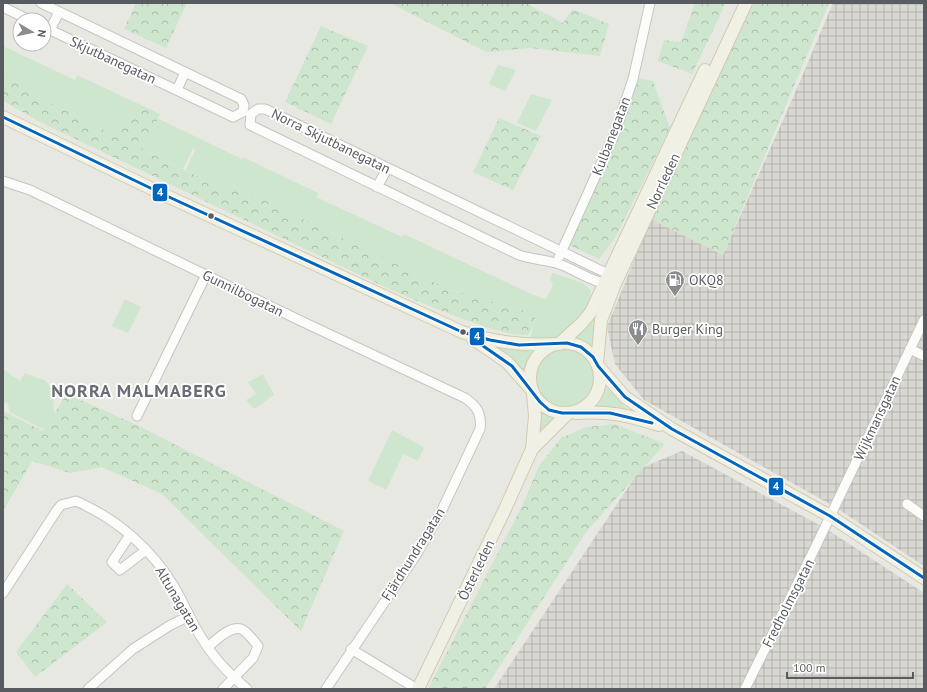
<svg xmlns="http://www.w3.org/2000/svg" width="927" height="692" viewBox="0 0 927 692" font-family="'PT Sans',sans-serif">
<defs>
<pattern id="industrial-grid" width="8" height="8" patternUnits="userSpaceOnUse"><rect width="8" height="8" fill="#d8d7d1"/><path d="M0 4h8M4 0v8" fill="none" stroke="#b2b1ad"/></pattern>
<pattern id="forest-crowns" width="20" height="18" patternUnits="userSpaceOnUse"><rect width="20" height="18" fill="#cee6ce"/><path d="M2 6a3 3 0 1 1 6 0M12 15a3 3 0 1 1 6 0" fill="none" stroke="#aabdab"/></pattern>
</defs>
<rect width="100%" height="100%" fill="#e8e8e2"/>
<g fill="url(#industrial-grid)">
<path d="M833 3H924V566L835 507 644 400 615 364 607 327 651 219 723 255 795 93Z"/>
<path d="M682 451 825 528 924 593V689H494L641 468Z"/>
</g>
<g fill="#cee6ce">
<path d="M3 46 75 80 77 75 139 104 112 134 50 103 3 75Z"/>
<path d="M498 65 516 70 505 91 489 84Z"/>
<path d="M531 94 552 100 536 131 517 123Z"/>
<path d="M157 118 242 159 243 157 318 193 316 197 402 237 404 234 531 294 546 299 553 285 550 279 552 273 583 283 591 290C590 311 574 333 552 338 545 340 537 340 530 341L536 314 448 289 233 185 220 187 186 170 195 150 193 148 183 169 142 149Z"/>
<path d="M605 295 593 348 573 339 590 324Z"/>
<path d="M125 299 141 307 128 333 112 326Z"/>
<path d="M498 348 536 352 525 372Z"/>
<circle cx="566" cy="379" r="30"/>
<path d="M3 369 20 381 25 373 46 381 50 387 53 395 55 424 42 429 10 412 8 404 3 402Z"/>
<path d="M263 374 274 395 254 409 246 400 256 394 248 382Z"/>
<path d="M607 387 628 410 596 407Z"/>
<path d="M540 410 559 418 540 434Z"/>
<path d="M392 430 424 447 418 461 403 454 386 490 368 481Z"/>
</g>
<g fill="url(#forest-crowns)">
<path d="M136 3H187L166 48 124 29Z"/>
<path d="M390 3H526L563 23 572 9 609 24 600 56 531 48 486 52Z"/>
<path d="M695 3H726L692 74 658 61 664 40 681 42Z"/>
<path d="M754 3H829L723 255 651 219Z"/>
<path d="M321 26 368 46 331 124 285 102Z"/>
<path d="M3 75 50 103 112 134 139 104 160 114 142 149 220 187 233 185 448 289 536 314 533 327 528 335C510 336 492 329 475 323 439 311 405 296 370 280L40 122 3 101Z"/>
<path d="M637 78 653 81 670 128 615 238 599 259 567 244Z"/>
<path d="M499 118 541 136 513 190 473 172Z"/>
<path d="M67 394 139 426 344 531 301 631 162 494 102 467 70 473 32 461 3 511V411L43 431Z"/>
<path d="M615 424 665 444 586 532 485 689H428L523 504 539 466 561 438 586 427Z"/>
<path d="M67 584 107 622 35 677 16 652Z"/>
</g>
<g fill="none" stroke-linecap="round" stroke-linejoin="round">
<defs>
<g id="minor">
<path d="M41 3 241 99 244 105 243 112 233 117 44 27"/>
<path d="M3 7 29 20"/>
<path d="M50 30 59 12"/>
<path d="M177 90 185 72"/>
<path d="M258 109H265L309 130 602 271 610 275 615 284C594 285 576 269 556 263 544 260 531 259 519 255L250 125 251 114Z"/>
<path d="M3 181 30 190 301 321 465 398C477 406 482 414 480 429L442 510 416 555 326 689"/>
<path d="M377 187 387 169"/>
<path d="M559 257 614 135 633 79 650 3"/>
<path d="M910 349 924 356"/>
<path d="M137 416 206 275"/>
<path d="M907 504 924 516"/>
<path d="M130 535 112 562 120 570 146 550"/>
<path d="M3 593 57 510 61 505 76 501C117 519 152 549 175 588 184 604 191 621 201 637 212 656 230 675 247 689"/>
<path d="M208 647C215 641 232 623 243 630 248 633 254 641 258 646L253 658 223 689"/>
<path d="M351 649 417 689"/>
<path d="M88 689 133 649 169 626 189 616"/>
<path d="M745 689 815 548 924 320"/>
</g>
<g id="major">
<path d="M3 117 169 197 462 332C495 342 521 346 556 344"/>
<path d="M473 339 507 362 531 389"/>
<circle cx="565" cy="378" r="35"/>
<path d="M559 344 581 324 591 312 705 70"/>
<path d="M597 363 601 320 615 284 746 3"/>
<path d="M598 366 625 397 672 429 830 516 924 578"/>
<path d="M576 413C610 411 627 415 659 425"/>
<path d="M532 449 568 413"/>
<path d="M418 689 505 509 532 449 535 416 533 394"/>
</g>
</defs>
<use href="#minor" stroke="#c5c6c4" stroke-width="11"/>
<use href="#major" stroke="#d1cbae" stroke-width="14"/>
<use href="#minor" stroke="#fcfcfb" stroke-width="9"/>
<use href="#major" stroke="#f1f0e5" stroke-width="12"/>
<defs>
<g id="bus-1">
<path d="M3 117 169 197 462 332 490 340 519 345 567 343 581 347 593 357 598 366 625 397 672 429 830 516 924 578"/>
<path d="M476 341 512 366 540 402 549 410 562 413H610L652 423"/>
</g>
</defs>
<use href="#bus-1" stroke="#fff" stroke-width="6"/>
<use href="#bus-1" stroke="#0065bd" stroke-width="3"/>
</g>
<defs>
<symbol id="fuel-pin" viewBox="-11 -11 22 30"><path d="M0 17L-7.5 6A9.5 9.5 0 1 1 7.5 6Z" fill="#8a8c8e" stroke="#fff"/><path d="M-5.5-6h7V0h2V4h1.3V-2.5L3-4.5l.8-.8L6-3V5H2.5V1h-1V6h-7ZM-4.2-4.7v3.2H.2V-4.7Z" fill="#fff"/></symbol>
<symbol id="restaurant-pin" viewBox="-11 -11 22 30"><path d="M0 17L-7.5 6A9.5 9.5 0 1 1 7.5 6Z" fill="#8a8c8e" stroke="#fff"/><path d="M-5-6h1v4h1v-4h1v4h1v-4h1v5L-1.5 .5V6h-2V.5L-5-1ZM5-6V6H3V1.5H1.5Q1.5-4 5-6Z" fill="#fff"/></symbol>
</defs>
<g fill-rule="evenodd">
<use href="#fuel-pin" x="664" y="269" width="22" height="30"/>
<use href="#restaurant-pin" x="627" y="318" width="22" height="30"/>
</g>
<g fill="#585b60" stroke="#fff" stroke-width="1.5">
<circle cx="211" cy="216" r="3.5"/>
<circle cx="463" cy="332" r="3.5"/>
</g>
<g text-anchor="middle" stroke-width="3.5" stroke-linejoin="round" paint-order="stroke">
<g font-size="14" fill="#585b60" stroke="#fff">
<text transform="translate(113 60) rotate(25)" y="5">Skjutbanegatan</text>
<text transform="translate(611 136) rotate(-69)" y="5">Kulbanegatan</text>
<text transform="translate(331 141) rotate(26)" y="5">Norra Skjutbanegatan</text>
<text transform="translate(663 181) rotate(-65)" y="5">Norrleden</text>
<text transform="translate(243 293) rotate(26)" y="5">Gunnilbogatan</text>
<text transform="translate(877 418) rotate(-65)" y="5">Wijkmansgatan</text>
<text transform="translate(413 554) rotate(-58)" y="5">Fjärdhundragatan</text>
<text transform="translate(476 570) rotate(-64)" y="5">Österleden</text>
<text transform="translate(178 599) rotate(59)" y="5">Altunagatan</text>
<text transform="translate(788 603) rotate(-63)" y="5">Fredholmsgatan</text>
</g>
<g font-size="14" fill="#585b60" stroke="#fff" text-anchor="start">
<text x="689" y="285">OKQ8</text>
<text x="652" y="334">Burger King</text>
</g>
<g font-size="18" font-weight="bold" letter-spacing="1" fill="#696d73" stroke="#fff">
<text x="139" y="397">NORRA MALMABERG</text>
</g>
</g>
<g stroke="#fff" stroke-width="1.5">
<rect x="152" y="183" width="16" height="19" rx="4" fill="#0065bd"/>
<rect x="469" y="327" width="16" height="19" rx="4" fill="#0065bd"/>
<rect x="768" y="477" width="16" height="19" rx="4" fill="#0065bd"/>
</g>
<g font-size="11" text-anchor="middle" font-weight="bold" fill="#fff">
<text x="160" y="196">4</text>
<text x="477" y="340">4</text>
<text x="776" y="490">4</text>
</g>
<rect width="927" height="692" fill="none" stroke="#585b60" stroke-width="8"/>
<g transform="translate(32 32) rotate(99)"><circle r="19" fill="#ffffff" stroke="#bcbdbf"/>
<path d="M0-3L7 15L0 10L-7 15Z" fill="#8a8c8e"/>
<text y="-6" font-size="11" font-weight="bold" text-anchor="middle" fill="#585b60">N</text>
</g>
<path d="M787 672v6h126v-6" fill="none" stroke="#585b60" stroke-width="2"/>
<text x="793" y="672" font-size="12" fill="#585b60" stroke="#ffffff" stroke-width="3" paint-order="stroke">100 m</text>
</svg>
